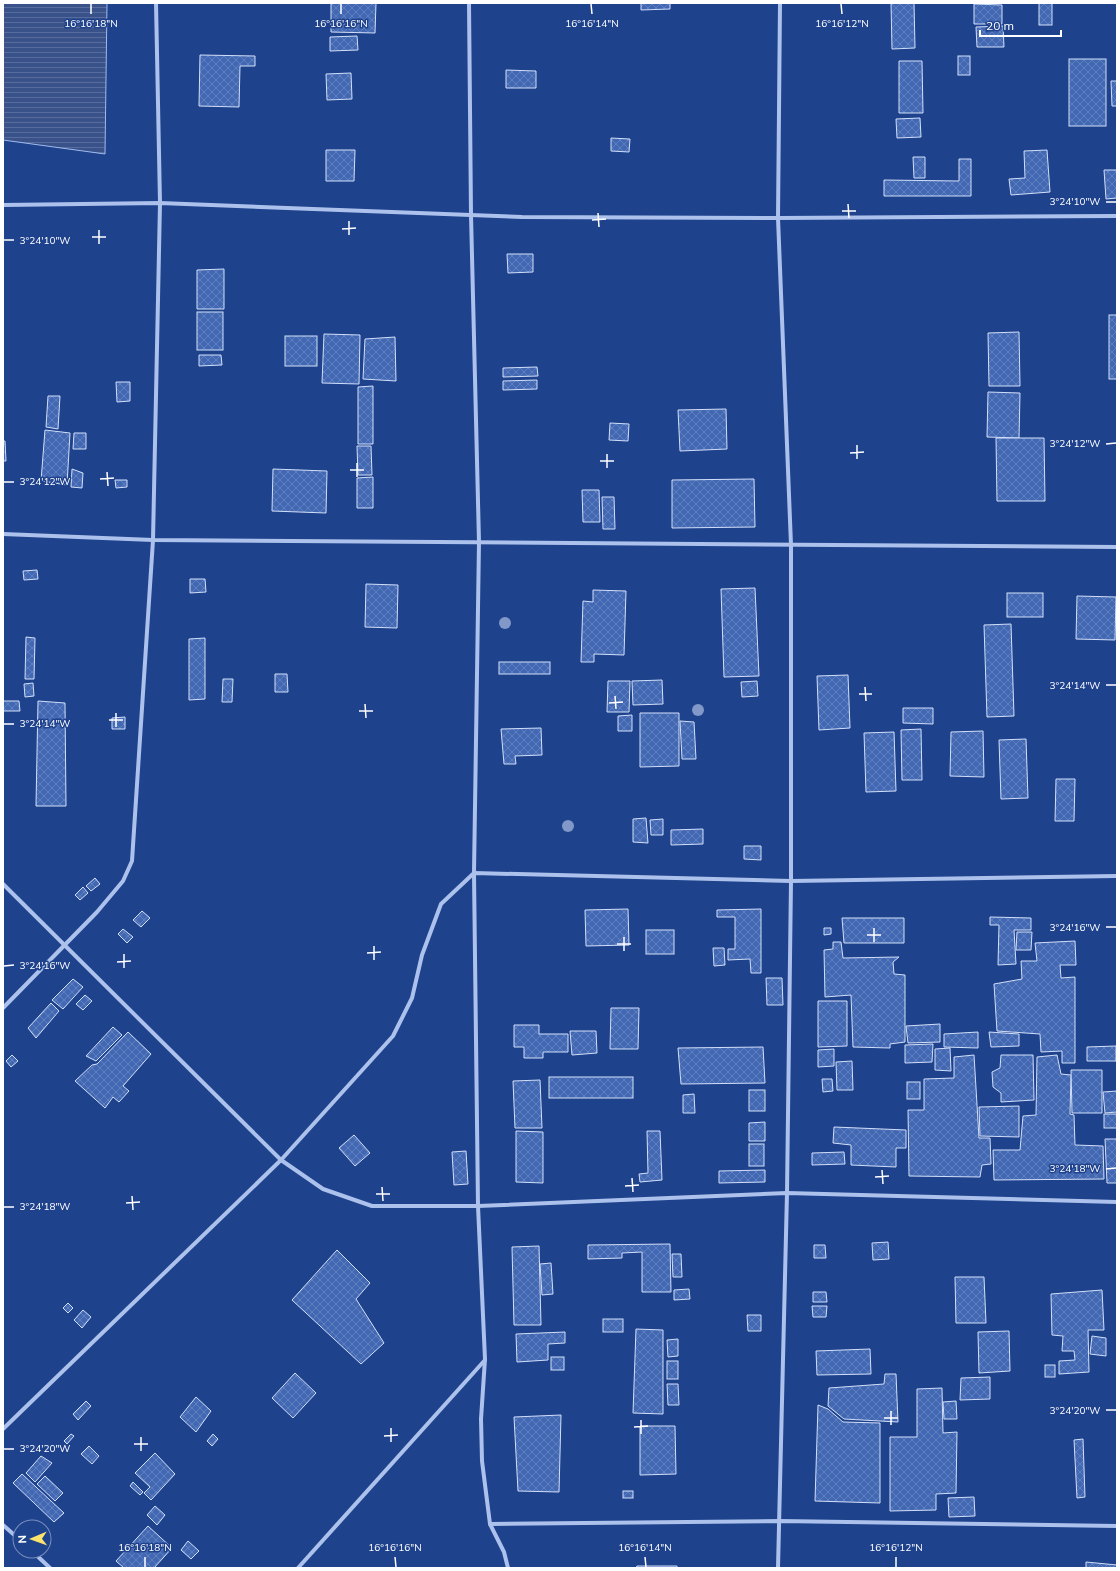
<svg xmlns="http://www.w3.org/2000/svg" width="1120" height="1571" viewBox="0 0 1120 1571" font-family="Mulish,sans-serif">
<defs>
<pattern id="water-rules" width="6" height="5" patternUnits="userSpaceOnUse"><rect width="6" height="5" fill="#39528a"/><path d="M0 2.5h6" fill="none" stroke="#576c9c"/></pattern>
<pattern id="building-cross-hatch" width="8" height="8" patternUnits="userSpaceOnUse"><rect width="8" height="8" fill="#4368b3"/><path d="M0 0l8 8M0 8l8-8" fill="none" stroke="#5f7fbe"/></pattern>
</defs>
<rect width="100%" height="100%" fill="#1f428d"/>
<path fill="url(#water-rules)" stroke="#a0bbee" d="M3 3H107L105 154 3 140Z"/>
<g fill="url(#building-cross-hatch)" stroke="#d2dff9">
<path d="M331 3H376L375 33 331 32Z"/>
<path d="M641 3H670V9L641 10Z"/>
<path d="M891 3H914L915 48 892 49Z"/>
<rect x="1039" y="3" width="13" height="22"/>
<path d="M974 4 1002 5V24H974Z"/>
<path d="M1003 26 1004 47H977L976 27Z"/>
<path d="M357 36 358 50 330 51V37Z"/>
<path d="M200 55 255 56V66H240L239 107 199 106Z"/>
<rect x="958" y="56" width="12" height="19"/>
<rect x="1069" y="59" width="37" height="67"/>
<path d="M899 61H922L923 113H899Z"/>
<path d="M506 70 536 71V88H506Z"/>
<path d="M351 73 352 99 327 100 326 74Z"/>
<path d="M1111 81H1117V106H1112Z"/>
<path d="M920 118 921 137 897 138 896 119Z"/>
<path d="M611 138 630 139 629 152 611 151Z"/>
<path d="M326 150H355L354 181H326Z"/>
<path d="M1047 150 1050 192 1011 195 1009 179 1025 178 1024 151Z"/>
<path d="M913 157H925V178H914Z"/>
<path d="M959 159H971V196H884V180L959 181Z"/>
<path d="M1104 170H1117V198L1106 199Z"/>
<path d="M507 254H533V272L508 273Z"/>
<path d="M224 269V309H197V270Z"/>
<rect x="197" y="312" width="26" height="38"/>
<rect x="1109" y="315" width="8" height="64"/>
<path d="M1019 332 1020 386H989L988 333Z"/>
<path d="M324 334 360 335 359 384 322 383Z"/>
<rect x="285" y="336" width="32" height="30"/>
<path d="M395 337 396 381 363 379 365 339Z"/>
<path d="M199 355H221L222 365 199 366Z"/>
<path d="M537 367 538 376 503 377V368Z"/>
<path d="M537 380V389L503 390V381Z"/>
<path d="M116 382H130V401L117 402Z"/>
<path d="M373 386V444H358V387Z"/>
<path d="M988 392 1020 393 1019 438 987 437Z"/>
<path d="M48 396H60L58 429 46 427Z"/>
<path d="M726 409 727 449 680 451 678 410Z"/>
<path d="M610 423 629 424 628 441 609 440Z"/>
<path d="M45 430 70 433 67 485 41 481Z"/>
<path d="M74 433H86V449H73Z"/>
<path d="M996 438H1044L1045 501H997Z"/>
<path d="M3 441H5L6 461H3Z"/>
<path d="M357 446H371L372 475H358Z"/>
<path d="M72 469 83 473 82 488 71 487Z"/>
<path d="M273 469 327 471 326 513 272 511Z"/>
<path d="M373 477V508H357V478Z"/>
<path d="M754 479 755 527 672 528V480Z"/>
<path d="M115 480H127V487L116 488Z"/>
<path d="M582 490H599L600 522H583Z"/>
<path d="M602 497H614L615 529H603Z"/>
<path d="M37 570 38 579 24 580 23 571Z"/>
<path d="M190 579H205L206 592 190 593Z"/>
<path d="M366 584 398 585 397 628 365 627Z"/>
<path d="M755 588 759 676 724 677 721 589Z"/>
<path d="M593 590 626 591 624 655 594 654V662H581L583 601 593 602Z"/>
<rect x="1007" y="593" width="36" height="24"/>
<path d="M1077 596 1116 597 1115 640 1076 639Z"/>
<path d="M1011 624 1014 716 987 717 984 625Z"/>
<path d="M26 637 35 638 34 679H25Z"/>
<path d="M205 638V699L189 700V639Z"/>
<rect x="499" y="662" width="51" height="12"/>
<path d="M275 674H287L288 692H275Z"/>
<path d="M848 675 850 728 819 730 817 676Z"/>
<path d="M223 679H233L232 702H222Z"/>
<path d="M662 680 663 704 633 705 632 681Z"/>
<path d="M608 681H630L629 712H607Z"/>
<path d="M757 681 758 696 742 697 741 682Z"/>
<path d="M33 683 34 696 25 697 24 684Z"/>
<path d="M3 701H19L20 711H3Z"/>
<path d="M38 701 65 703 66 806H36Z"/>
<path d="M903 708H933V724L903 723Z"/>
<path d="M640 713H679V766L640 767Z"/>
<path d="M632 715V731H618V716Z"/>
<path d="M125 717V729H112V718Z"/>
<path d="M680 721 694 722 696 759H682Z"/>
<path d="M541 728 542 755 515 756 516 764H504L501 729Z"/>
<path d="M921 729 922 780H902L901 730Z"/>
<path d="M983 731 984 777 950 776 951 732Z"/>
<path d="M894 732 896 791 866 792 864 733Z"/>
<path d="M1026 739 1028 798 1001 799 999 740Z"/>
<path d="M1056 779H1075L1074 821H1055Z"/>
<path d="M646 818 648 843 633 842V819Z"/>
<path d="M663 819V835H651L650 820Z"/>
<path d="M703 829V844L671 845V830Z"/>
<path d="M744 846H761V860L744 859Z"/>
<path d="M95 878 100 884 91 891 86 886Z"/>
<path d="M83 887 88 893 80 900 75 895Z"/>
<path d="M628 909 629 945 586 946 585 910Z"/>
<path d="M761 909V973H751L750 959 728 960V949H735V917H717V910Z"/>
<path d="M142 911 150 918 141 927 133 920Z"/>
<path d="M990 917 1031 918V930H1014L1016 964 998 965 999 925H990Z"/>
<path d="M842 918H904V943H844Z"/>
<path d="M824 928H831V934L824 935Z"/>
<path d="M123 929 133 937 127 943 118 934Z"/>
<rect x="646" y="930" width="28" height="24"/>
<path d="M1017 932H1032L1031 950H1016Z"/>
<path d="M1075 941 1076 965H1060L1061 978 1075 977V1063H1062V1051L1041 1052 1040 1034 997 1031 994 984 1022 979 1021 961H1037L1035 943Z"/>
<path d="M833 942H841L843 958 899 957 893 962 894 974 905 975V1042L890 1044V1048L853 1047 851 995 825 997 824 950 833 949Z"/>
<path d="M713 948H724L725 965 714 966Z"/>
<path d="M766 978H782L783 1005H767Z"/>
<path d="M73 979 83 987 63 1009 52 1000Z"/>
<path d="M85 995 92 1001 83 1010 76 1004Z"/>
<path d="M818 1001H847V1046L818 1047Z"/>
<path d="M51 1003 59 1011 36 1038 28 1028Z"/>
<path d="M611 1008H639L638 1049H610Z"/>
<path d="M940 1024V1042L908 1043 906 1026Z"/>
<path d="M514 1025H539V1034H568V1052H543V1058H524V1047H514Z"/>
<path d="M113 1027 122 1035 96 1061 86 1056Z"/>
<path d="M570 1031H596L597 1053 572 1055Z"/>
<path d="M128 1032 151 1054 123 1086 129 1091 119 1102 113 1097 105 1108 75 1081 92 1065 97 1064Z"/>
<path d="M978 1032V1048L944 1047V1034Z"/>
<path d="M989 1032 1019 1034V1046L991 1047Z"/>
<path d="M933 1044 932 1062 905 1063V1045Z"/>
<path d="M1116 1046V1061H1087V1047Z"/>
<path d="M763 1047 765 1083 681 1084 678 1048Z"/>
<path d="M950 1048 951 1071 935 1070V1049Z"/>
<path d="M834 1049V1066L818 1067V1050Z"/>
<path d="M12 1055 18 1061 11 1067 6 1061Z"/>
<path d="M974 1055 979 1138H990L991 1164 982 1165 980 1177 909 1176 908 1110H924V1079L954 1078V1057Z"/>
<path d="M1001 1055H1033L1034 1100 1001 1102V1093L993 1087 992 1072 1000 1068Z"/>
<path d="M1057 1055 1061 1074 1071 1075 1070 1114 1074 1115 1075 1145 1103 1146 1104 1179 994 1180 993 1150H1020L1023 1116 1036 1115 1037 1057Z"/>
<path d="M852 1061 853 1090H837L836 1062Z"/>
<path d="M1071 1070H1102V1113H1072Z"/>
<rect x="549" y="1077" width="84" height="21"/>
<path d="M822 1079H832L833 1091 823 1092Z"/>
<path d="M540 1080 542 1128H515L513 1081Z"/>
<rect x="907" y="1082" width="13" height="17"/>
<rect x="749" y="1090" width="16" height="21"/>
<path d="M1117 1091V1112L1105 1113 1103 1092Z"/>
<path d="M694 1094 695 1113H683V1095Z"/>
<path d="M1019 1106V1137L980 1136 979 1107Z"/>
<rect x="1104" y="1114" width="13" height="14"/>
<path d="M765 1122V1141H749V1123Z"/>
<path d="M834 1127 906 1130V1148H896V1167L851 1165V1145L833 1143Z"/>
<path d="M516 1131 543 1132V1183L516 1182Z"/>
<path d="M647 1131H660L662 1180 640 1182 639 1174 648 1173Z"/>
<path d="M354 1135 370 1153 355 1166 339 1148Z"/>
<path d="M1105 1139H1117V1183H1107Z"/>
<rect x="749" y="1144" width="15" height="22"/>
<path d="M466 1151 468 1184 454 1185 452 1152Z"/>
<path d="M844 1152 845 1164 812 1165V1153Z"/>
<path d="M765 1170V1182L719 1183V1171Z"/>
<path d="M888 1242 889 1259 873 1260 872 1243Z"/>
<path d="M670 1244 671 1292H642V1252L622 1253V1258L588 1259V1245Z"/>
<path d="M814 1245H825L826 1258H814Z"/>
<path d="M539 1246 541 1325H514L512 1247Z"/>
<path d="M337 1250 370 1283 356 1299 384 1343 361 1364 292 1300Z"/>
<path d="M672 1254H681L682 1277H673Z"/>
<path d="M551 1263 553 1294 542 1295 540 1264Z"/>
<path d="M955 1277H984L986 1323H956Z"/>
<path d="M689 1289 690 1299 674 1300V1290Z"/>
<path d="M1102 1290 1104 1330H1088L1089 1372 1059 1374V1361L1075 1360 1074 1351H1062L1063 1336 1052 1335 1051 1294Z"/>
<path d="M813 1292H826L827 1302H813Z"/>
<path d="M68 1303 73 1308 68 1313 63 1308Z"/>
<path d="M812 1306H827L826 1317H813Z"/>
<path d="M83 1310 91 1317 82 1328 74 1320Z"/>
<path d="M747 1315H761V1331H748Z"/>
<rect x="603" y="1319" width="20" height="13"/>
<path d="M636 1329 663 1330V1414L633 1413Z"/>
<path d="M1009 1331 1010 1371 979 1373 978 1332Z"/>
<path d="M565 1332V1343L548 1344V1360L517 1362 516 1334Z"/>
<path d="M1092 1336 1106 1338V1356L1090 1354Z"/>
<path d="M678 1339V1356L668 1357 667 1340Z"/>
<path d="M870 1349 871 1374 817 1375 816 1351Z"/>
<rect x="551" y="1357" width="13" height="13"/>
<rect x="667" y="1361" width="11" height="18"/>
<rect x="1045" y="1365" width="10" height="12"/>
<path d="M295 1373 316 1393 293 1418 272 1398Z"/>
<path d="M885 1374H896L898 1422 844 1419 828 1406 829 1388 884 1384Z"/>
<path d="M990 1377V1399L960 1400 961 1378Z"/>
<path d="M667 1384H678L679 1405H668Z"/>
<path d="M942 1388 943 1433 957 1432 956 1493 936 1494V1510L890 1511V1437H917V1389Z"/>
<path d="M196 1397 211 1411 196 1432 180 1417Z"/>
<path d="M86 1401 91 1406 78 1420 73 1414Z"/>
<path d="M956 1401 957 1419H944L943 1402Z"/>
<path d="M818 1405 828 1409 843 1422 880 1423V1503L815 1501Z"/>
<path d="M561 1415 559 1492 518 1491 514 1417Z"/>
<path d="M640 1426H675L676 1474 640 1475Z"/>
<path d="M71 1434 74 1436 67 1444 64 1441Z"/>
<path d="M213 1434 218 1439 212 1446 207 1441Z"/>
<path d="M1083 1439 1085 1497 1077 1498 1074 1440Z"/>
<path d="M89 1446 99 1456 92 1464 81 1454Z"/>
<path d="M155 1453 175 1474 151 1500 144 1493 150 1487 135 1473Z"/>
<path d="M41 1456 52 1463 35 1482 26 1473Z"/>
<path d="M22 1474 64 1513 54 1522 13 1483Z"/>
<path d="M45 1476 63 1493 55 1501 37 1484Z"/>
<path d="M133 1482 143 1492 140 1495 130 1486Z"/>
<rect x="623" y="1491" width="10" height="7"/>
<path d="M974 1497 975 1516 949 1517 948 1498Z"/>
<path d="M155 1506 165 1515 157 1525 147 1515Z"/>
<path d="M148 1526 172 1548 154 1568H124L116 1561Z"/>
<path d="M188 1541 199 1551 191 1559 181 1550Z"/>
<path d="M1086 1562 1117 1565V1568H1086Z"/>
<path d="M637 1566H677V1568H636Z"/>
</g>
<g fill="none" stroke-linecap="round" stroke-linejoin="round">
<g stroke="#acc2ec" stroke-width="4">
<path d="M469 3 471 215 479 542 474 873 478 1206 485 1359 481 1419 482 1461 490 1524 504 1552 508 1568"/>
<path d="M3 205 160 203 522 217 778 218 1117 216"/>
<path d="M3 534 153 540 1117 547"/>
<path d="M3 884 281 1160 323 1189 372 1206H478L787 1193 1117 1202"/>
<path d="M3 1008 97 912 123 881 132 861 153 540 160 203 156 3"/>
<path d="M3 1429 281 1160 393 1036 412 998 422 955 441 904 474 873 791 881 1117 876"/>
<path d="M490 1524 780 1521 1117 1526"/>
<path d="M3 1525 20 1540"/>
<path d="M32 1551 50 1568"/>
<path d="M298 1568 485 1360"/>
<path d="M778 1568 787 1193 791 881V545L778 218 780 3"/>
</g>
</g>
<g fill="#8198c8">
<circle cx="505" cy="623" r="6"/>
<circle cx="698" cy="710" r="6"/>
<circle cx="568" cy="826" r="6"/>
</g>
<path fill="none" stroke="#fff" stroke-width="1.5" d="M91 4V14M341 4V14M591 4 592 14M841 4 842 14M1106 202H1116M848 204 849 218M842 211H856M598 213 599 227M592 220 606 219M349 221V235M342 229 356 228M99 230V244M92 237H106M4 240H14M1106 444 1116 443M857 445V459M850 453 864 452M607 454V468M600 461H614M357 463V477M350 470H364M107 472 108 486M100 479 114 478M4 482H14M1106 685H1116M865 687 866 701M859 694H872M615 696 616 709M609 703 623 702M365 704 366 718M359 711H373M116 713V727M109 720H123M4 724H14M1106 927H1116M874 928V942M867 935H881M624 937V951M617 944H631M374 946V960M367 953 381 952M124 954V968M117 962 131 961M4 966 14 965M1106 1169 1116 1168M882 1170 883 1184M875 1177 889 1176M632 1178 633 1192M625 1186 639 1185M382 1187 383 1201M376 1194H390M132 1196 133 1210M126 1203 140 1202M4 1207H14M1106 1410H1116M891 1411V1425M884 1418H898M641 1420V1434M634 1427 648 1426M391 1428V1442M384 1436 398 1435M141 1437V1451M134 1444H148M4 1449H14M145 1557V1567M395 1557 396 1567M645 1557 646 1567M896 1557V1567"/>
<g font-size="10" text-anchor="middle" fill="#fff" stroke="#1f428d" stroke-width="3" stroke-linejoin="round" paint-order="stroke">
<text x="91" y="27">16°16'18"N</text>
<text x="341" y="27">16°16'16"N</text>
<text x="592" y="27">16°16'14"N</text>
<text x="842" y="27">16°16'12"N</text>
<text x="1075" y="205">3°24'10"W</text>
<text x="45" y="244">3°24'10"W</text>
<text x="1075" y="447">3°24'12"W</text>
<text x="45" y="485">3°24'12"W</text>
<text x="1075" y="689">3°24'14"W</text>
<text x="45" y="727">3°24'14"W</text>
<text x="1075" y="931">3°24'16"W</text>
<text x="45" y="969">3°24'16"W</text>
<text x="1075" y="1172">3°24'18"W</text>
<text x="45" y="1210">3°24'18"W</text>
<text x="1075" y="1414">3°24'20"W</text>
<text x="45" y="1452">3°24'20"W</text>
<text x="145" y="1551">16°16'18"N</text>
<text x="395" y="1551">16°16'16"N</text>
<text x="645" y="1551">16°16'14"N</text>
<text x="896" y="1551">16°16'12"N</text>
</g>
<rect width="1120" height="1571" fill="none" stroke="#ffffff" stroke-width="8"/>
<g transform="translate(32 1539) rotate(268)"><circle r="19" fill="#1f428d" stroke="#798ebb"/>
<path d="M0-3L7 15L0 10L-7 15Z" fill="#fbe36c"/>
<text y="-6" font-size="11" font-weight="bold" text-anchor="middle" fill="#ffffff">N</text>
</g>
<path d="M980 30v6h81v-6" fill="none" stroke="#ffffff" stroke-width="2"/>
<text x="986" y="30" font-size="12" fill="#ffffff" stroke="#1f428d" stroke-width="3" paint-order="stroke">20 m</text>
</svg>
